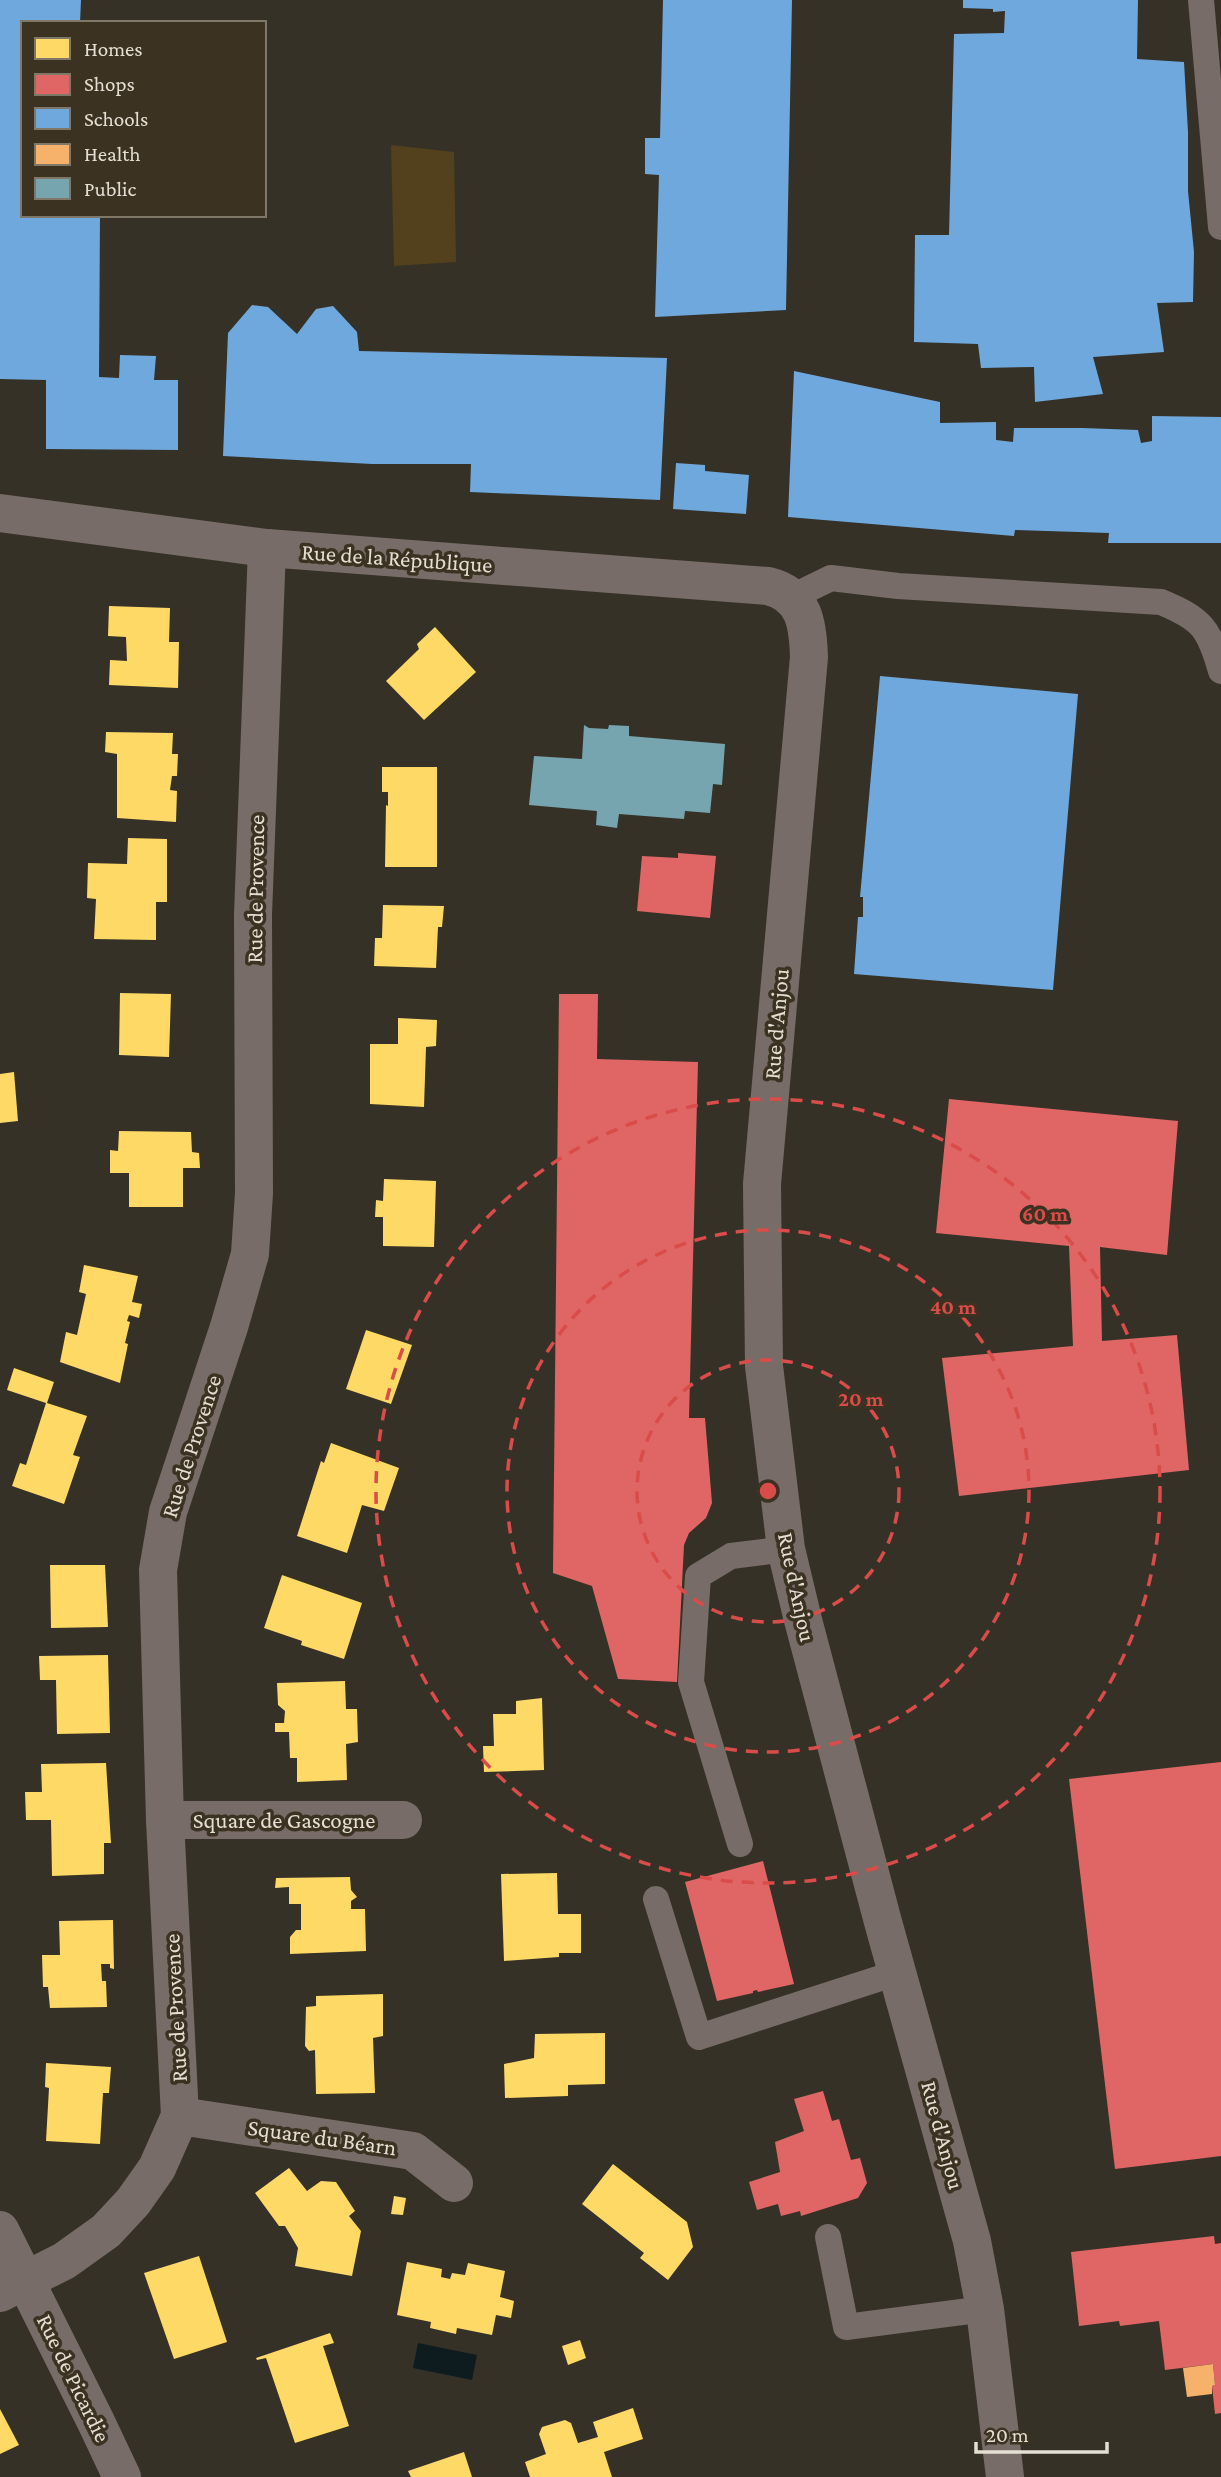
<svg xmlns="http://www.w3.org/2000/svg" width="1221" height="2477" viewBox="0 0 1221 2477" font-family="'Crimson Pro',serif">
<rect width="100%" height="100%" fill="#363127"/>
<path fill="#53401c" d="M391 145 454 152 456 262 394 266Z"/>
<path fill="#0e1c20" d="M418 2343 477 2355 472 2380 413 2368Z"/>
<g fill="#ffd966">
<path d="M109 606 170 608 169 642H179L178 688 109 685 110 660 127 661 126 637 108 636Z"/>
<path d="M435 627 476 672 424 720 386 681 419 649 417 644Z"/>
<path d="M106 732 173 733 172 754H178L177 776H172L170 790 177 791 176 822 117 818V754L105 752Z"/>
<path d="M382 767H437V867H385L386 805 388 806V792H382Z"/>
<path d="M128 838 167 839V902H156V940L94 939 96 899 87 898 88 863 127 864Z"/>
<path d="M383 905 444 906 442 927H438L436 968 374 966 375 938H382Z"/>
<path d="M120 993 171 994 169 1057 119 1055Z"/>
<path d="M398 1018 437 1020 436 1046 426 1047 424 1107 370 1104V1044H398Z"/>
<path d="M14 1072 18 1121 0 1123V1074Z"/>
<path d="M119 1131 191 1132 192 1152 199 1153 200 1168H183V1207H129V1173H110V1150L118 1151Z"/>
<path d="M384 1179 436 1181 434 1247 383 1246V1217H375L376 1200 383 1201Z"/>
<path d="M84 1265 138 1276 132 1302 142 1304 139 1318 129 1315 127 1321 130 1322 125 1343 128 1344 120 1383 60 1362 66 1332 77 1335 86 1294 79 1292Z"/>
<path d="M366 1330 412 1345 391 1404 346 1389Z"/>
<path d="M14 1368 54 1382 47 1403 87 1416 73 1455 80 1457 64 1504 12 1486 20 1463 26 1465 46 1403 7 1390Z"/>
<path d="M331 1443 399 1468 384 1511 362 1505 347 1553 297 1536 321 1461 324 1463Z"/>
<path d="M50 1565H105L108 1627 51 1628Z"/>
<path d="M282 1575 362 1603 344 1659 301 1645 302 1641 264 1628Z"/>
<path d="M108 1655 110 1733 57 1734 56 1680H40L39 1656Z"/>
<path d="M345 1681 346 1709H357L358 1742 346 1744 347 1780 297 1782V1758H290L289 1732H275V1723H284L285 1711 278 1705 277 1683Z"/>
<path d="M542 1698 544 1770 484 1772 483 1746H494L493 1714H516V1701Z"/>
<path d="M106 1763 111 1843H104V1874L52 1876 51 1820H26L25 1792H42L41 1764Z"/>
<path d="M557 1873 558 1914H581V1953H559V1957L504 1961 501 1874Z"/>
<path d="M350 1877 351 1890 357 1897 351 1901V1909H365L366 1951 290 1954V1937L296 1930H301V1904H289V1887L275 1888 276 1878Z"/>
<path d="M113 1920 114 1969 110 1968V1964H101L102 1981H106L107 2007 50 2008 48 1987H43L42 1955H60L59 1921Z"/>
<path d="M383 1994V2036L373 2038 375 2093 316 2094 315 2050 309 2051 305 2046 306 2007 316 2006V1996Z"/>
<path d="M605 2033V2084L568 2085V2096L505 2098 504 2064 534 2058 535 2034Z"/>
<path d="M46 2063 111 2067 109 2093H103L100 2144 46 2141 49 2088 45 2087Z"/>
<path d="M613 2164 687 2222 693 2247 668 2280 640 2258 644 2253 582 2204Z"/>
<path d="M289 2168 307 2191 321 2181 336 2182 355 2211 349 2216 361 2231 352 2276 295 2266 298 2248 285 2226H279L255 2193Z"/>
<path d="M394 2196 406 2198 403 2215 391 2214Z"/>
<path d="M199 2256 227 2342 174 2359 144 2273Z"/>
<path d="M407 2262 442 2269 441 2277 450 2279 452 2273 465 2275 468 2263 505 2271 500 2297 514 2301 511 2318 496 2315 492 2335 457 2328 456 2334 430 2328 431 2322 397 2315Z"/>
<path d="M330 2333 334 2343 323 2346 349 2426 295 2443 266 2358 257 2360 256 2358Z"/>
<path d="M580 2340 586 2358 568 2365 562 2346Z"/>
<path d="M633 2408 643 2439 604 2452 612 2477H530L525 2462 546 2454 539 2434 542 2427 565 2420 571 2423 578 2443 598 2437 593 2422Z"/>
<path d="M0 2409 19 2445 0 2454Z"/>
<path d="M464 2452 472 2477H411L408 2471Z"/>
</g>
<g fill="#e06666">
<path d="M678 853 716 856 710 918 637 911 642 856 678 858Z"/>
<path d="M559 994H598L597 1059 698 1062 689 1418H705L712 1503 706 1518 689 1533 684 1545 677 1682 618 1679 592 1586 553 1573Z"/>
<path d="M949 1099 1178 1121 1167 1255 1100 1247 1102 1341 1177 1335 1189 1470 959 1496 942 1358 1073 1346 1069 1246 936 1233Z"/>
<path d="M1221 1762V2156L1115 2169 1069 1779Z"/>
<path d="M763 1861 794 1984 758 1992 757 1990 753 1991V1993L717 2001 685 1882Z"/>
<path d="M823 2091 832 2121 839 2119 851 2160 860 2158 867 2183 858 2198 801 2216 800 2211 781 2216 778 2204 757 2210 749 2182 780 2172 775 2142 804 2131 794 2099Z"/>
<path d="M1214 2236 1215 2244 1221 2243V2413L1215 2414 1212 2386 1215 2385 1213 2364 1165 2370 1159 2321 1120 2326 1119 2321 1079 2326 1071 2252Z"/>
</g>
<g fill="#6fa8dc">
<path d="M0 0H81L80 23H23V215H100L99 377 119 378 120 355 156 356 154 380H178V450L46 449V380L0 379Z"/>
<path d="M663 0H792L786 310 655 317 659 175 645 174V138H660Z"/>
<path d="M963 0H1138L1137 59 1184 62 1188 132V191L1194 252 1193 302 1157 303 1164 352 1093 357 1103 394 1035 402 1034 367 981 368 978 344 914 342 915 235H949L954 34 1004 33 1005 11 993 12V9L963 8Z"/>
<path d="M252 305 268 307 297 334 316 309 333 306 357 332 359 351 667 358 660 500 470 492 471 464H372L223 456 228 333Z"/>
<path d="M794 371 940 402V423L996 422V440L1013 442 1014 428H1083L1138 430 1141 443 1152 441V416L1221 417V543H1108L1109 533 1015 530 1014 536 788 517Z"/>
<path d="M676 463 705 465V471L749 475 746 514 673 509Z"/>
<path d="M880 676 1078 694 1053 990 854 974 858 917H863V897H860Z"/>
</g>
<path fill="#f6b26b" d="M1213 2364 1215 2385 1212 2386V2394L1187 2397 1183 2368Z"/>
<path fill="#76a5af" d="M584 725 589 728 608 729 609 725 629 726V736L725 744 722 785 713 784 710 813 685 811 684 819 619 814 617 828 596 825 597 811 529 805 534 756 582 759Z"/>
<g fill="none" stroke-linecap="round" stroke-linejoin="round">
<g stroke="#786c68" stroke-width="26">
<path d="M1201 0 1221 227"/>
<path d="M792 597 831 578 898 586 1161 602C1202 619 1209 628 1221 671"/>
<path d="M740 1844 691 1682 698 1576 731 1556 786 1549"/>
<path d="M656 1899 699 2037 896 1973"/>
<path d="M828 2237 846 2327 985 2309"/>
</g>
<g stroke="#786c68" stroke-width="38">
<path d="M0 513 267 548 768 586C805 595 808 625 809 657L762 1184 764 1366 786 1549 803 1620 883 1922 972 2241 985 2309 1005 2477"/>
<path d="M165 1820H403"/>
<path d="M180 2116 413 2151 454 2183"/>
<path d="M0 2230 96 2422 122 2477"/>
<path d="M0 2293 64 2261 106 2231 133 2202 157 2168 180 2116 165 1820 158 1570 168 1512 229 1327 250 1254 254 1193 253 915 267 548"/>
</g>
</g>
<g fill="none" stroke="#d94c4a" stroke-width="3.5" stroke-dasharray="12 9">
<circle cx="768" cy="1491" r="131"/>
<circle cx="768" cy="1491" r="261"/>
<circle cx="768" cy="1491" r="392"/>
</g>
<g text-anchor="middle" stroke-width="7" stroke-linejoin="round" paint-order="stroke">
<g font-size="23" fill="#e4ded3" stroke="#3c3221">
<text transform="translate(397 558) rotate(4)" y="8">Rue de la République</text>
<text transform="translate(255 889) rotate(-89)" y="8">Rue de Provence</text>
<text transform="translate(776 1024) rotate(-85)" y="8">Rue d'Anjou</text>
<text transform="translate(191 1446) rotate(-72)" y="8">Rue de Provence</text>
<text transform="translate(797 1587) rotate(78)" y="8">Rue d'Anjou</text>
<text x="284" y="1828">Square de Gascogne</text>
<text transform="translate(175 2008) rotate(-93)" y="8">Rue de Provence</text>
<text transform="translate(943 2135) rotate(75)" y="8">Rue d'Anjou</text>
<text transform="translate(322 2137) rotate(8)" y="8">Square du Béarn</text>
<text transform="translate(74 2378) rotate(64)" y="8">Rue de Picardie</text>
</g>
</g>
<circle cx="768" cy="1491" r="10" fill="#d94c4a" stroke="#3c3221" stroke-width="3.5"/>
<g font-size="21" text-anchor="middle" font-weight="bold" fill="#d94c4a" stroke="#3c3221" stroke-width="7" stroke-linejoin="round" paint-order="stroke">
<text x="1045" y="1221">60 m</text>
<text x="953" y="1314">40 m</text>
<text x="861" y="1406">20 m</text>
</g>
<rect x="21" y="21" width="245" height="196" fill="#3c3221" stroke="#7f7768" stroke-width="2"/>
<rect x="35" y="38" width="35" height="21" fill="#ffd966" stroke="#7f7768" stroke-width="2"/>
<text x="84" y="56" font-size="21" fill="#e4ded3">Homes</text>
<rect x="35" y="74" width="35" height="21" fill="#e06666" stroke="#7f7768" stroke-width="2"/>
<text x="84" y="91" font-size="21" fill="#e4ded3">Shops</text>
<rect x="35" y="108" width="35" height="21" fill="#6fa8dc" stroke="#7f7768" stroke-width="2"/>
<text x="84" y="126" font-size="21" fill="#e4ded3">Schools</text>
<rect x="35" y="144" width="35" height="21" fill="#f6b26b" stroke="#7f7768" stroke-width="2"/>
<text x="84" y="161" font-size="21" fill="#e4ded3">Health</text>
<rect x="35" y="178" width="35" height="21" fill="#76a5af" stroke="#7f7768" stroke-width="2"/>
<text x="84" y="196" font-size="21" fill="#e4ded3">Public</text>
<path d="M976 2442v10h131v-10" fill="none" stroke="#e4ded3" stroke-width="3.5"/>
<text x="986" y="2442" font-size="21" fill="#e4ded3" stroke="#3c3221" stroke-width="5" paint-order="stroke">20 m</text>
</svg>
